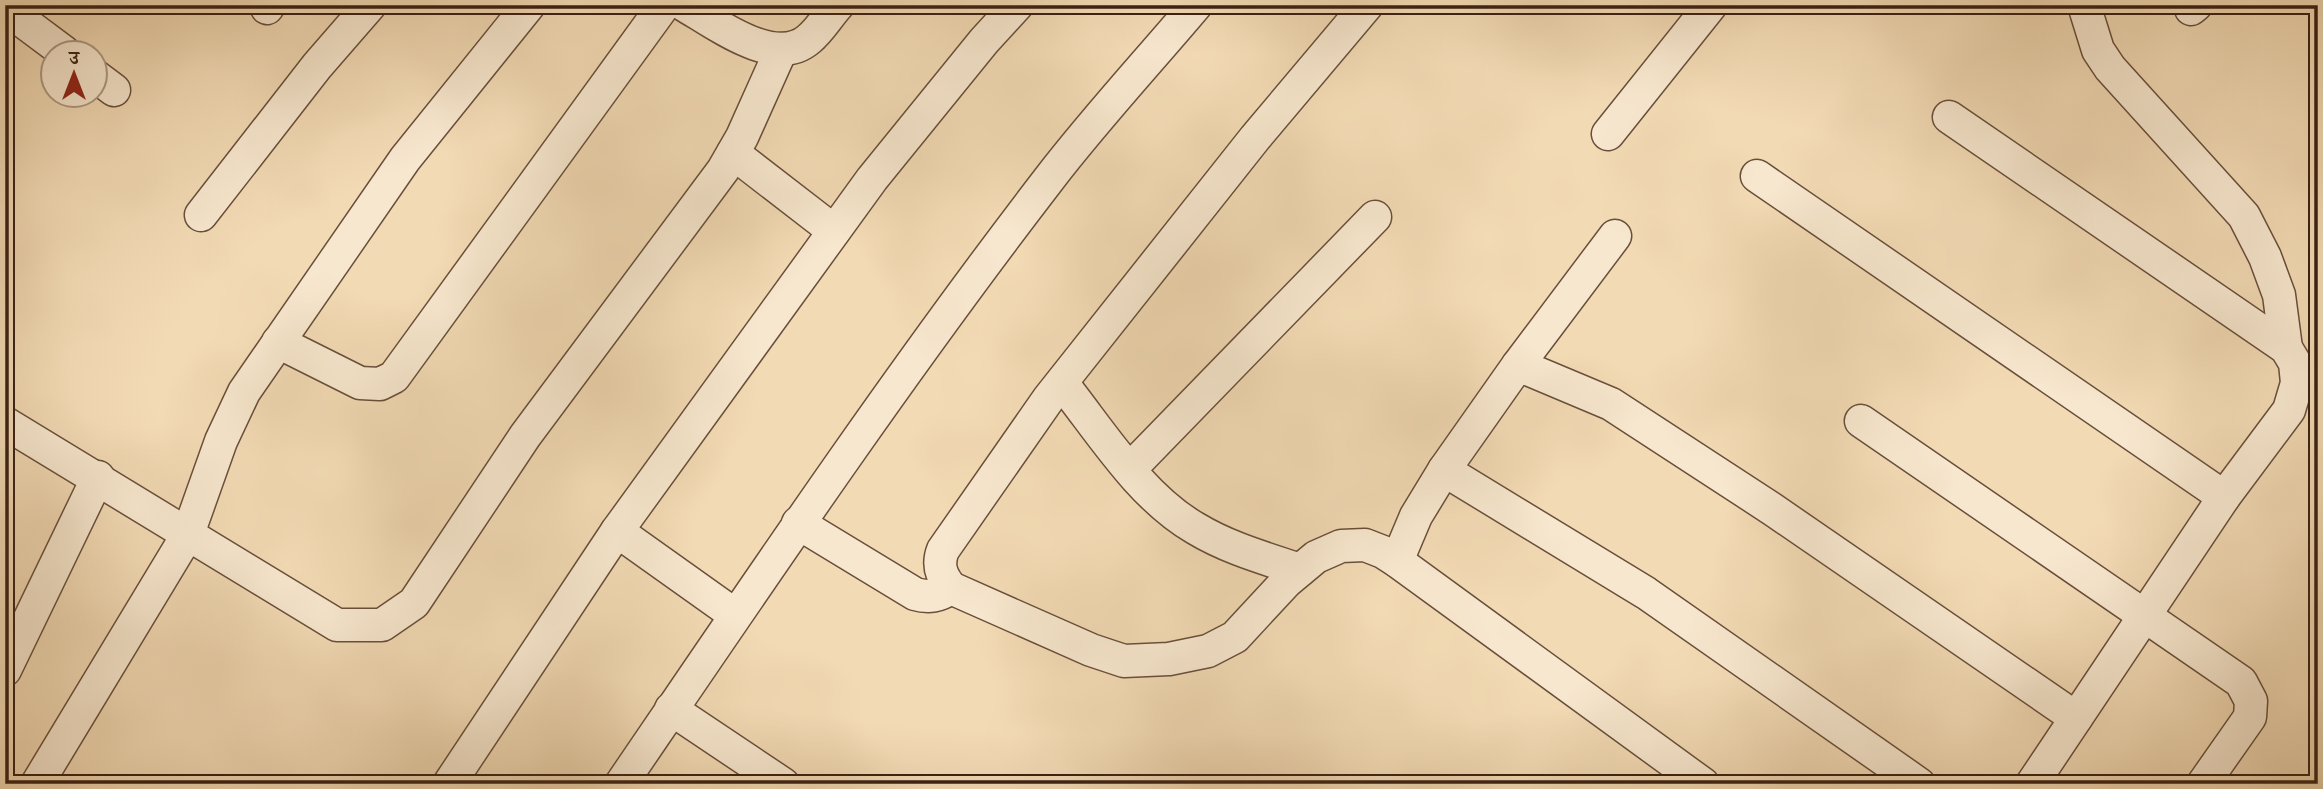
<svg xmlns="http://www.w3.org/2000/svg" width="2323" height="789" viewBox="0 0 2323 789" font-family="'IM FELL Double Pica','Noto Serif Devanagari',serif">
<rect width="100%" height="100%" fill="#f2dab4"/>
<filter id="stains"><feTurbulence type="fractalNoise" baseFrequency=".00286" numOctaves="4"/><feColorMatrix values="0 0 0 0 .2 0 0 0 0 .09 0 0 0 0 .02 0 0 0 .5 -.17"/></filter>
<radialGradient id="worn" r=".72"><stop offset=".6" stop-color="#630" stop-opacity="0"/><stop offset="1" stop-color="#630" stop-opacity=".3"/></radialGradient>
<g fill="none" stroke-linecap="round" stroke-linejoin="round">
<defs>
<g id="minor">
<path d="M684 5C715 23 775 69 809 39 820 30 828 16 838 5"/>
<path d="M1367 5 1255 138 1049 398 943 550C937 565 941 576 951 588L1091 650 1124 661 1169 659 1208 651 1235 637 1286 582 1316 557 1341 546 1365 545 1383 552 1397 561 1703 784"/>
<path d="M2084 5 2098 50 2110 68 2244 216 2265 257 2279 295 2286 348"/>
<path d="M5 8 64 52"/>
<path d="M267 8 269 5"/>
<path d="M2191 9 2196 5"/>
<path d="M94 75 114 90"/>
<path d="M1949 117 2286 348 2295 363 2297 383 2289 410 2224 497 2032 784"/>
<path d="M1608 134 1711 5"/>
<path d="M733 153 834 231"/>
<path d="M1757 176 2224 497"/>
<path d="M201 215 317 66 370 5"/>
<path d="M278 342 360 383 380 384 394 377 664 5"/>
<path d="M1518 365 1611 404 1772 509 2076 718"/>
<path d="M1062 383C1101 432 1140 496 1195 528 1228 548 1264 558 1300 570"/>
<path d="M1861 421 2241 682 2251 701 2250 717 2203 784"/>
<path d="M5 423 337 625H382L414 603 525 436 723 170 742 137 781 50"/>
<path d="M1130 469 1375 217"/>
<path d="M1444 470 1646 593 1919 784"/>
<path d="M798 523 915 594C929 598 939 596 951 588"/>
<path d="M617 531 735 615"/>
<path d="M1397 561 1416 516 1444 470 1518 365 1615 236"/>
<path d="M5 670 98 477"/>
<path d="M671 709 783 784"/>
<path d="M37 784 188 534 221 441 244 392 405 159 529 5"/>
<path d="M449 784 617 531 872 179 984 41 1017 5"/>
<path d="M621 784C760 580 898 375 1049 179 1095 119 1147 63 1196 5"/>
</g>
</defs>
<use href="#minor" stroke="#694f3b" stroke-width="35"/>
<use href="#minor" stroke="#f7e7ce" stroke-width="32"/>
</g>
<rect width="2323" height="789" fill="none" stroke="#f2dab4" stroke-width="28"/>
<rect x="7" y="7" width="2309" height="775" fill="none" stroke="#3b2113" stroke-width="3.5"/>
<rect x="14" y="14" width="2295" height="761" fill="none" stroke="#3b2113" stroke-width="2"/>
<g transform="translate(74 74)"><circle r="33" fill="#f7e7ce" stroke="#ac9883" stroke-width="2"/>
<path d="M0-5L12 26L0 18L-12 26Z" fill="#8f2418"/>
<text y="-10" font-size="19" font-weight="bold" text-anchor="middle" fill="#3b2113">उ</text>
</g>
<rect width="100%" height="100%" filter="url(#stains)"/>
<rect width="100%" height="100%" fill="url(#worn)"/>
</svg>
